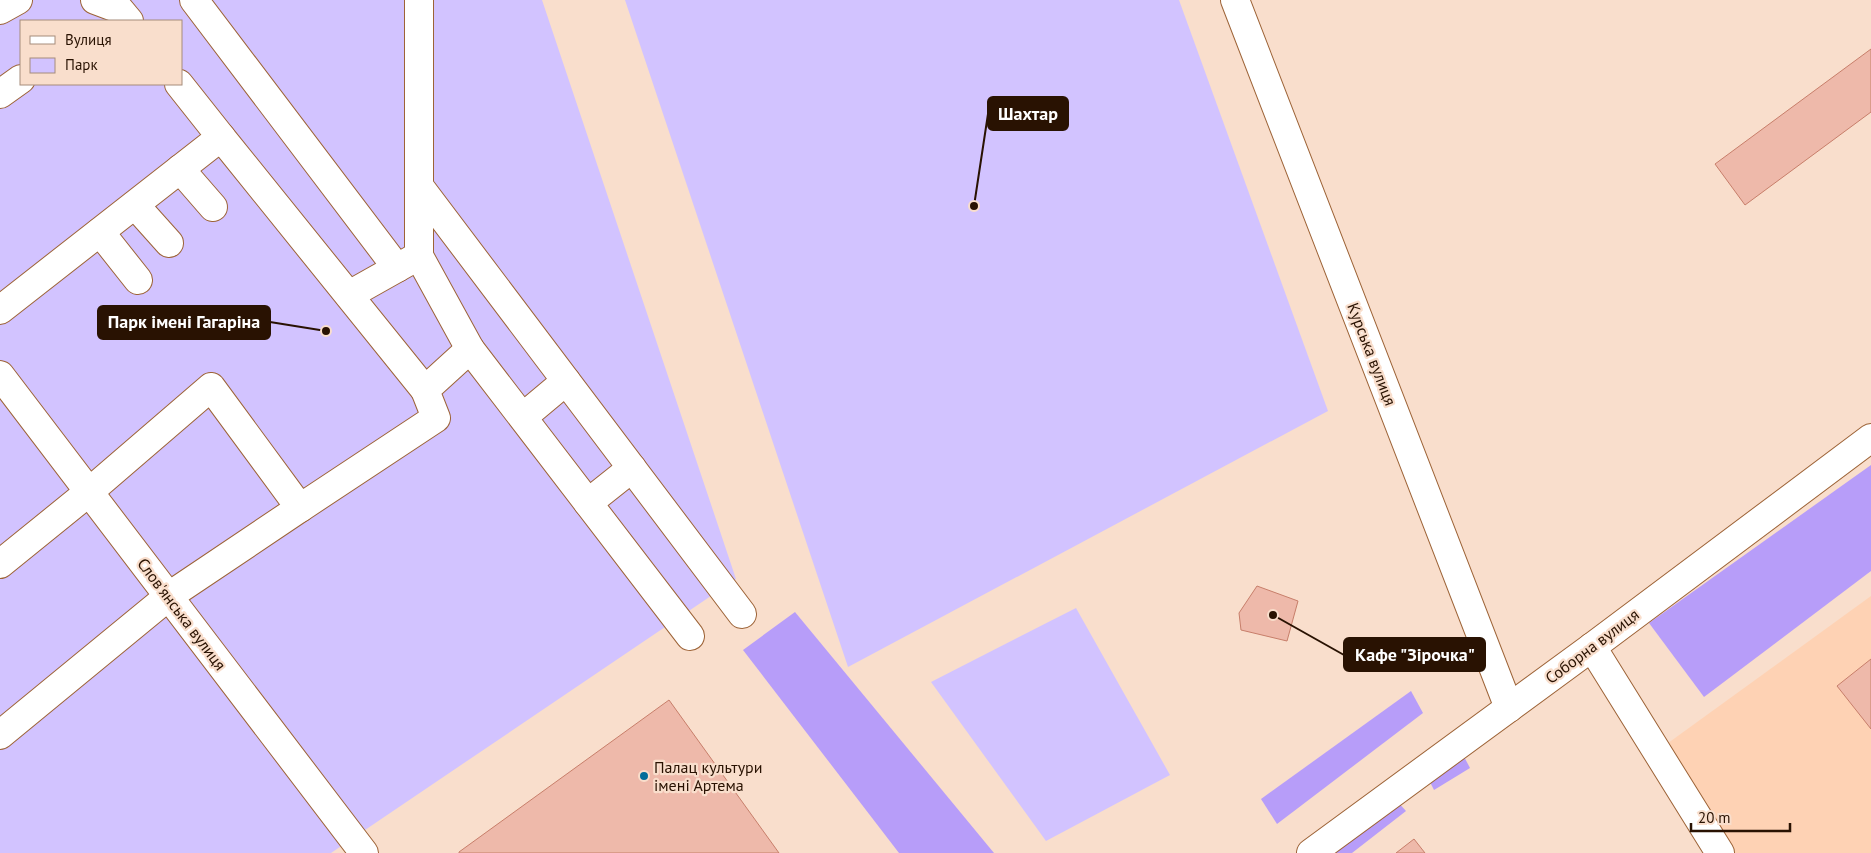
<svg xmlns="http://www.w3.org/2000/svg" width="1871" height="853" viewBox="0 0 1871 853" font-family="'PT Sans',sans-serif">
<rect width="100%" height="100%" fill="#f9decc"/>
<path fill="#fed2b4" d="M1871 596V853H1731L1664 746Z"/>
<g fill="#d2c3ff" fill-rule="evenodd">
<path d="M0 0H542L736 579 331 853H0ZM21 21H181V84H21Z"/>
<path d="M625 0H1179L1328 411 848 667Z"/>
<path d="M1076 608 1170 775 1046 841 931 682Z"/>
</g>
<g fill="#b79df9">
<path d="M1871 465V571L1704 697 1649 623Z"/>
<path d="M795 612 994 853H899L743 650Z"/>
<path d="M1411 691 1423 713 1277 824 1261 799Z"/>
<path d="M1460 749 1470 768 1434 790 1427 776Z"/>
<path d="M1395 799 1406 811 1352 853H1324Z"/>
</g>
<g fill="#eeb9aa" stroke="#c77e6a">
<path d="M1871 49V112L1745 205 1715 164Z"/>
<path d="M1257 586 1298 601 1287 641 1241 630 1239 613Z"/>
<path d="M1871 659V729L1837 686Z"/>
<path d="M669 700 779 853H459V852Z"/>
<path d="M1414 839 1425 853H1396Z"/>
</g>
<g fill="none" stroke-linecap="round" stroke-linejoin="round">
<defs>
<g id="minor">
<path d="M95 0 119 9 129 21"/>
<path d="M194 0 397 268"/>
<path d="M419 0V256L470 349"/>
<path d="M1235 0 1509 708"/>
<path d="M0 10 18 0"/>
<path d="M179 84 221 137"/>
<path d="M0 94 21 79"/>
<path d="M180 169 213 207"/>
<path d="M419 186 742 614"/>
<path d="M135 205 169 243"/>
<path d="M100 232 138 280"/>
<path d="M349 295 413 259"/>
<path d="M0 310 221 137 425 390"/>
<path d="M0 375 364 853"/>
<path d="M523 417 566 381"/>
<path d="M588 503 632 468"/>
<path d="M0 564 89 492 211 387 300 508 436 418 425 390 470 349 690 636"/>
<path d="M1592 647 1720 853"/>
<path d="M0 735 169 596 300 508"/>
<path d="M1311 853 1592 647 1871 438"/>
</g>
</defs>
<use href="#minor" stroke="#9d6337" stroke-width="30"/>
<use href="#minor" stroke="#fff" stroke-width="28"/>
</g>
<circle fill="#026d9a" stroke="#f9decc" stroke-width="2" cx="644" cy="776" r="5"/>
<g text-anchor="middle" stroke-width="4.5" stroke-linejoin="round" paint-order="stroke">
<g font-size="16" fill="#291202" stroke="#f9decc">
<text transform="translate(1372 354) rotate(69)" y="6">Курська вулиця</text>
<text transform="translate(182 614) rotate(53)" y="6">Слов'янська вулиця</text>
<text transform="translate(1592 646) rotate(-37)" y="6">Соборна вулиця</text>
</g>
<g font-size="16" fill="#291202" stroke="#f9decc" text-anchor="start">
<text x="654" y="773">Палац культури<tspan x="654" dy="18">імені Артема</tspan></text>
</g>
</g>
<path fill="none" stroke="#291202" stroke-width="2" d="M974 206L988 114M326 331L270 322M1273 615L1344 655"/>
<g fill="#291202" stroke="#f9decc" stroke-width="2">
<circle cx="974" cy="206" r="5"/>
<circle cx="326" cy="331" r="5"/>
<circle cx="1273" cy="615" r="5"/>
</g>
<g fill="#291202" stroke="#291202" stroke-width="2">
<rect x="988" y="97" width="80" height="33" rx="5"/>
<rect x="98" y="306" width="172" height="33" rx="5"/>
<rect x="1344" y="638" width="141" height="33" rx="5"/>
</g>
<g font-size="18" text-anchor="middle" font-weight="bold" fill="#fff">
<text x="1028" y="120">Шахтар</text>
<text x="184" y="328">Парк імені Гагаріна</text>
<text x="1415" y="661">Кафе "Зірочка"</text>
</g>
<rect x="20" y="20" width="162" height="65" fill="#f9decc" stroke="#a68c7b"/>
<rect x="30" y="36" width="25" height="8" fill="#ffffff" stroke="#a68c7b"/>
<text x="65" y="45" font-size="15" fill="#291202">Вулиця</text>
<rect x="30" y="58" width="25" height="15" fill="#d2c3ff" stroke="#a68c7b"/>
<text x="65" y="70" font-size="15" fill="#291202">Парк</text>
<path d="M1691 823v8h99v-8" fill="none" stroke="#291202" stroke-width="2.5"/>
<text x="1698" y="823" font-size="15" fill="#291202" stroke="#f9decc" stroke-width="4" paint-order="stroke">20 m</text>
</svg>
